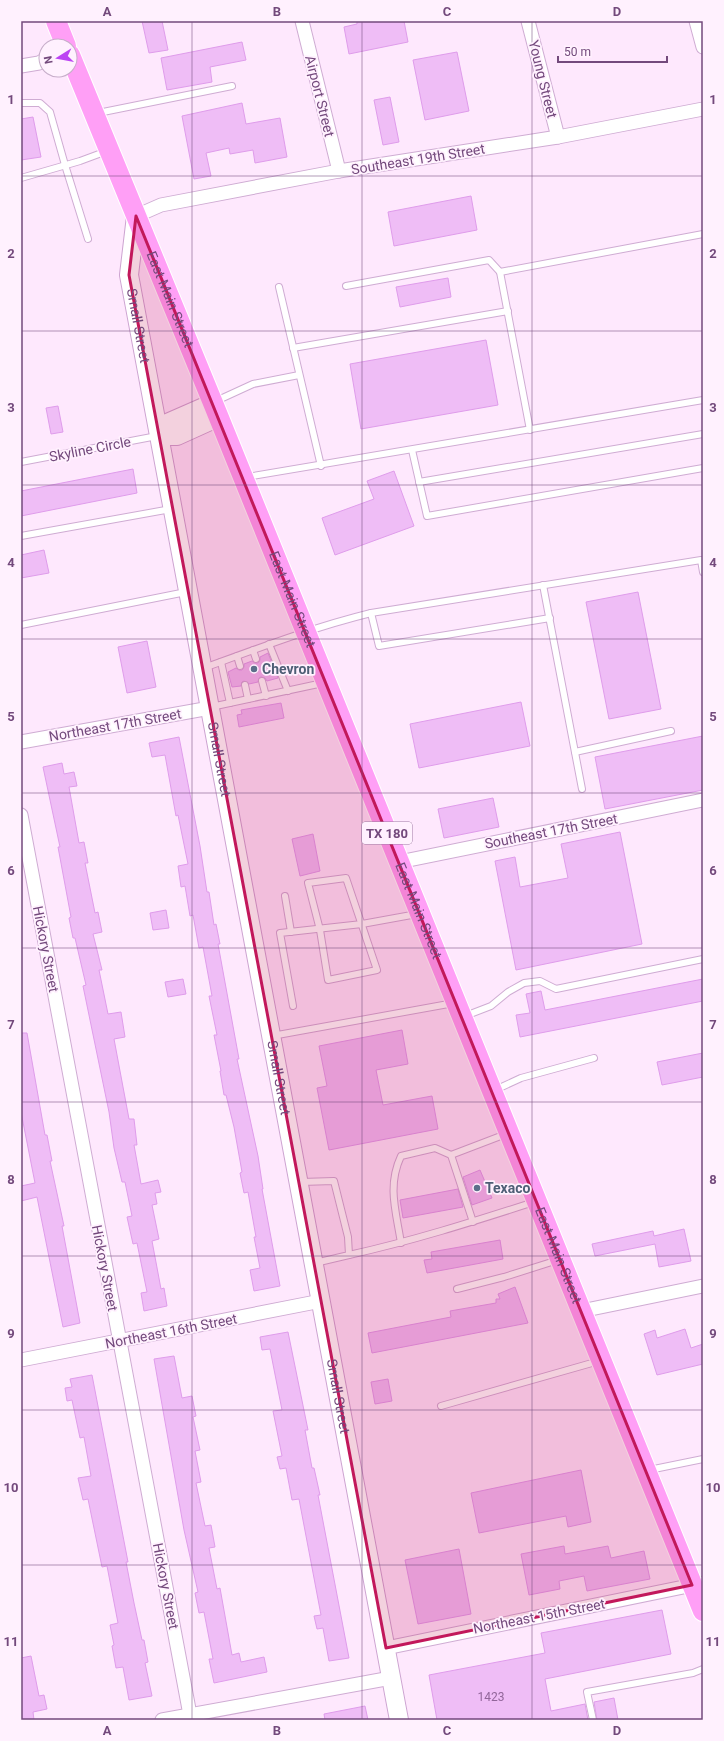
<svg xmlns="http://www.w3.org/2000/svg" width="724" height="1741" viewBox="0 0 724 1741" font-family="Roboto,sans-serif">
<rect width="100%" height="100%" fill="#fee8fd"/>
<g fill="#efbdf6" stroke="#df9ceb">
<path d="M142 21H162L168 50 149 53Z"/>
<path d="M357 21H404L408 42 349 54 344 27 357 24Z"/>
<path d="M242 42 246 60 210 67 212 82 167 90 161 58Z"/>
<path d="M457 52 469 111 425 120 413 60Z"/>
<path d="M390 97 399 142 383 145 374 100Z"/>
<path d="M242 103 246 124 280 118 287 157 255 163 253 150 230 154 229 148 206 153 211 176 194 179 182 116Z"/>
<path d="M33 117 41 157 21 160V119Z"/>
<path d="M471 196 477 230 394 246 388 212Z"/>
<path d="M448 278 451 297 400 307 396 287Z"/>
<path d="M486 340 498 405 361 429 350 364Z"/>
<path d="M58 406 63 432 51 434 46 408Z"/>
<path d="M133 469 137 493 21 516V491Z"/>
<path d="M394 471 414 526 335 555 322 518 374 499 367 481Z"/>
<path d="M44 550 49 573 21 578V555Z"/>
<path d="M638 592 661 709 609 719 586 602Z"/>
<path d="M147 641 156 687 127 693 118 647Z"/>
<path d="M268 653 278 678 267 681 265 678 261 677 259 678 258 682 249 684 244 681 242 682 241 686 232 687 228 672 236 668 239 670H242L244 667V664L252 661 255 663H258L260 660V657Z"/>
<path d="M521 702 530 746 419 768 410 724Z"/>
<path d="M281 703 284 718 239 727 237 715 242 714 241 710Z"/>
<path d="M703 736V790L605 809 595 757Z"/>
<path d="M179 737 200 846 207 892H209L214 925 216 924 220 944H218L239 1059H237L258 1156 263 1189H262L280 1286 254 1291 250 1270 260 1268 254 1237H256L248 1192 244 1193 240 1173 242 1172 234 1127 226 1095H224L220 1071H221L214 1035H217L209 996H212L203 947 199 948 193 915 190 916 185 886 181 887 178 866 188 864 178 815 176 816 165 755 152 757 149 743Z"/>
<path d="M62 763 64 774 74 772 77 786 69 787 79 843 84 842 88 863H85L95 913 98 912 102 932 93 934 102 970H99L108 1014 121 1012 125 1037 114 1039 129 1119H134L137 1145H134L141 1184 158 1180 161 1192 155 1193 157 1204 152 1205 159 1239 152 1241 161 1289 164 1288 167 1306 144 1311 141 1293 147 1292 137 1243 133 1244 127 1217 132 1216 125 1182H122L114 1148 109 1112 83 986 86 985 75 938H73L69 918 71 917 58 847H60L43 767Z"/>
<path d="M493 798 499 827 444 838 438 809Z"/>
<path d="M620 832 642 944 516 970 495 861 515 857 520 887 568 878 561 844Z"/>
<path d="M313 834 320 871 300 876 292 839Z"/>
<path d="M166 910 169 928 153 930 150 913Z"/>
<path d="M183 979 186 994 168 997 165 982Z"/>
<path d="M703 979V1001L520 1037 516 1015 530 1013 526 994 541 991 545 1010Z"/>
<path d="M402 1030 408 1064 376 1070 383 1105 432 1096 438 1129 329 1150 317 1088 327 1086 319 1046Z"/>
<path d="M21 1033H27L45 1135H47L52 1161H50L64 1226H62L80 1323 63 1327 37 1197 21 1201V1186L35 1183 21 1112Z"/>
<path d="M703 1053V1077L662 1085 657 1062Z"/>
<path d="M480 1170 492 1198 472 1205 463 1177Z"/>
<path d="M458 1189 463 1207 403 1218 400 1200Z"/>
<path d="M684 1229 691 1261 659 1267 655 1244 595 1256 592 1244 653 1231 654 1236Z"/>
<path d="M500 1240 503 1259 427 1273 424 1260 432 1259 431 1252Z"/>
<path d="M515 1287 528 1323 372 1353 368 1333 451 1317 450 1311 496 1303V1299H500L498 1294Z"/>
<path d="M685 1329 691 1348 703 1344V1364L657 1375 644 1334 655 1330 657 1338Z"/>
<path d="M288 1332 308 1430H305L312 1468H314L320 1495H318L349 1658 329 1661 323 1628 317 1629 314 1616 321 1615 299 1499 292 1500 286 1468 280 1469 277 1457 282 1456 273 1411 282 1410 270 1349 262 1350 260 1337Z"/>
<path d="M174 1356 182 1398 192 1396 196 1416 193 1417 200 1450 195 1451 201 1482 196 1483 205 1526 211 1525 215 1547 209 1548 217 1589 220 1588 232 1655 239 1653 241 1662 264 1657 267 1672 214 1683 209 1659H213L204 1612 199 1613 195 1593 198 1592 184 1530 154 1359Z"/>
<path d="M92 1375 128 1562H126L134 1603 142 1640H144L148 1662 145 1663 152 1696 129 1700 123 1667 116 1668 112 1646 114 1645 110 1625 118 1623 107 1566 102 1567 88 1499 83 1500 78 1478 91 1476 84 1437 80 1438 72 1400 67 1401 65 1388 72 1387 70 1379Z"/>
<path d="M388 1379 392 1401 375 1404 371 1382Z"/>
<path d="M581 1470 591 1522 568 1527 566 1516 479 1533 471 1493Z"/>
<path d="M564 1546 565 1554 608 1546 611 1558 644 1551 650 1579 587 1591 584 1576 559 1581 560 1589 529 1595 521 1554Z"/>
<path d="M459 1549 471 1614 418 1624 405 1560Z"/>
<path d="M662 1610 671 1654 545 1679 551 1711 585 1704 588 1720H437L429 1675 545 1653 541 1633Z"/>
<path d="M31 1656 39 1696 44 1695 47 1709 33 1712 34 1720H21V1658Z"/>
<path d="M614 1698 618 1720H597L594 1702Z"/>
<path d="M365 1706 368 1720H325L324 1714Z"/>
</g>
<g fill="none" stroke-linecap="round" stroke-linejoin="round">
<defs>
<g id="lane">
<path d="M21 103H40L50 112 65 165 88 239"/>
<path d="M98 113 232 86"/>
<path d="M21 178 80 161 107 151"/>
<path d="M500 272 703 234"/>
<path d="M346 286 489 260 500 272 530 430"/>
<path d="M279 287 321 466"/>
<path d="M293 348 508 311"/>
<path d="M216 401 253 384 299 375"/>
<path d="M412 450 427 516 703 468"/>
<path d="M21 462 157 436"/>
<path d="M247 477 703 400"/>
<path d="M419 482 703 434"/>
<path d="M21 536 171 509"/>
<path d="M543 585 582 789"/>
<path d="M371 613 379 646 550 618"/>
<path d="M21 625 186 592"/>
<path d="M269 644 288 691"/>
<path d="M253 650 256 659"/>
<path d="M237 656 240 666"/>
<path d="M221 662 230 703"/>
<path d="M204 668C259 648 314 627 371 613L701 560 703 572"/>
<path d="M262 681 266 696"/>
<path d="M245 685 248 699"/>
<path d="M211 707 323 683"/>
<path d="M575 752 671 731"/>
<path d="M346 878 377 970 328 980 320 930 308 883Z"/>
<path d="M285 896 291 932"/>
<path d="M293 1006 280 933 362 924 417 914"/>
<path d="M465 1016 491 1006 508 992 524 983 540 981 556 989 703 959"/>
<path d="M272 1036 454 1003"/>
<path d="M495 1090 521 1078 594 1058"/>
<path d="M301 1182 334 1181 348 1237 349 1255 315 1263"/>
<path d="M473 1222 451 1155 506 1134"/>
<path d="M401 1243C396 1211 387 1186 401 1156L435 1148 451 1155"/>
<path d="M349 1255C412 1241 472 1222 534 1202"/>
<path d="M457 1289 504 1277 558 1260"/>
<path d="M441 1406 599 1361"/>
<path d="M649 1470 703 1459"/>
<path d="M593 1720 587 1692 693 1673 703 1669"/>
</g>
<g id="street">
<path d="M302 21 339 171"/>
<path d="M528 21 558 137"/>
<path d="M696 21 703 47"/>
<path d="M21 66 39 63 46 59"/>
<path d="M136 216 161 205 339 171 558 137 703 109"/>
<path d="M21 742 210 708"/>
<path d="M21 815 191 1720"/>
<path d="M399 862 703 800"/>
<path d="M581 1311 703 1286"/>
<path d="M21 1360 321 1301"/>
<path d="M386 1648 703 1583"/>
<path d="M162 1720 391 1678"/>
</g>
<g id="secondary">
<path id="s1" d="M136 216 129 275 399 1720"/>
<path d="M159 436 165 424 213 403"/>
<path d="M159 436H177L219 417"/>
</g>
<g id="primary">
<path d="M56 21 66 46"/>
<path id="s2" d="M70 55 213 403 703 1611"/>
</g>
</defs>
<use href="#lane" stroke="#cfacd3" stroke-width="8"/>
<use href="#street" stroke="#cfacd3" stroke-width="15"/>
<use href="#secondary" stroke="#cda4d1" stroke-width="20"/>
<use href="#primary" stroke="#fff" stroke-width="22"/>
<use href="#lane" stroke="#fff" stroke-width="6"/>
<use href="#street" stroke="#fff" stroke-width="13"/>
<use href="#secondary" stroke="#fff" stroke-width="18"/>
<use href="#primary" stroke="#ff9ff6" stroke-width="20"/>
</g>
<path fill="#c2185b" fill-opacity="0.2" stroke="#c2185b" stroke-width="3" stroke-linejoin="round" d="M136 216 692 1585 386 1648 129 275Z"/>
<path fill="none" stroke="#73497c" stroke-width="1" stroke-opacity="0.55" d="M192 21V1720M362 21V1720M532 21V1720M21 176H703M21 331H703M21 485H703M21 639H703M21 793H703M21 948H703M21 1102H703M21 1256H703M21 1410H703M21 1565H703"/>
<g fill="#5c6f8a" stroke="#fff1fe" stroke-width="1.5">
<circle cx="254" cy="669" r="4"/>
<circle cx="477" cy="1188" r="4"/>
</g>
<g text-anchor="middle" stroke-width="3.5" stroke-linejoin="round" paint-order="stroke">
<g font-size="12" fill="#92669a">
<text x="491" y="1701">1423</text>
</g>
<rect fill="#fff1fe" stroke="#9d7ba3" stroke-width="1" x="362" y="822" width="50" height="22" rx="3"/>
<g font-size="13" font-weight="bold" fill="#73497c">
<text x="387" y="838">TX 180</text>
</g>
<g font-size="14" fill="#73497c" stroke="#fff1fe">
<text transform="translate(543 79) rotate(76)" y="5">Young Street</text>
<text transform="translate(320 96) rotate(76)" y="5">Airport Street</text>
<text transform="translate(418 159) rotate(-9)" y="5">Southeast 19th Street</text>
<text dy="5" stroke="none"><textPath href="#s2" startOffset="264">East Main Street</textPath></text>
<text dy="5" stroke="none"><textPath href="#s1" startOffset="111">Small Street</textPath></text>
<text transform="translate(90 449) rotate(-11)" y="5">Skyline Circle</text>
<text dy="5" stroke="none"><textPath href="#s2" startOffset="588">East Main Street</textPath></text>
<text transform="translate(115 725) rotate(-10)" y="5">Northeast 17th Street</text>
<text dy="5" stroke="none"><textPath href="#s1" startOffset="552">Small Street</textPath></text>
<text transform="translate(551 831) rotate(-11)" y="5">Southeast 17th Street</text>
<text dy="5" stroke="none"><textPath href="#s2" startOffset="924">East Main Street</textPath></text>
<text transform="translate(46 949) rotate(79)" y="5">Hickory Street</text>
<text dy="5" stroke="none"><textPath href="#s1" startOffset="876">Small Street</textPath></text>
<text dy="5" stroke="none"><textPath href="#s2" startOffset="1296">East Main Street</textPath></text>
<text transform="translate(105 1268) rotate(79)" y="5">Hickory Street</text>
<text transform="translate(171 1331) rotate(-11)" y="5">Northeast 16th Street</text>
<text dy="5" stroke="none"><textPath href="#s1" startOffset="1200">Small Street</textPath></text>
<text transform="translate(166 1586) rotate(79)" y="5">Hickory Street</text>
<text transform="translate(539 1616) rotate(-11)" y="5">Northeast 15th Street</text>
</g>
<g font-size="14" font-weight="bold" fill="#4e5e75" stroke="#fff1fe" text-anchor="start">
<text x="262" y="674">Chevron</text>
<text x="485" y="1193">Texaco</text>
</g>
</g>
<rect width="724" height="1741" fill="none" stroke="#fff1fe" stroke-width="44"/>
<g transform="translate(58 58) rotate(259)"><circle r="19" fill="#fff1fe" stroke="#c7aeca"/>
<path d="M0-3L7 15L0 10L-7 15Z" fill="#bc43f3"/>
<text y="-6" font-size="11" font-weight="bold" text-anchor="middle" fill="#73497c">N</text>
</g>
<path d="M558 56v6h109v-6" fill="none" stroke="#73497c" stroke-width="2"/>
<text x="564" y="56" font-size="12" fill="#73497c" stroke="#fff1fe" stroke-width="3" paint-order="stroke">50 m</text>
<rect x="22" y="22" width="680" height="1697" fill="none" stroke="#73497c" stroke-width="1.5"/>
<g font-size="13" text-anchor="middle" font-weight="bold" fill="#73497c">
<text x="107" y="16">A</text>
<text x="277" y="16">B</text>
<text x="447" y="16">C</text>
<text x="617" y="16">D</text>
<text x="11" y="104">1</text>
<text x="713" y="104">1</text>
<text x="11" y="258">2</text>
<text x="713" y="258">2</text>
<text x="11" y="412">3</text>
<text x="713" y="412">3</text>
<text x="11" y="567">4</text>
<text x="713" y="567">4</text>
<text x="11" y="721">5</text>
<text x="713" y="721">5</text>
<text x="11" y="875">6</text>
<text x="713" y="875">6</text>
<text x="11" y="1029">7</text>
<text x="713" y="1029">7</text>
<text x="11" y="1184">8</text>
<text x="713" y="1184">8</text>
<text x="11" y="1338">9</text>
<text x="713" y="1338">9</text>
<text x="11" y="1492">10</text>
<text x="713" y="1492">10</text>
<text x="11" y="1646">11</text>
<text x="713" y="1646">11</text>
<text x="107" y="1735">A</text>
<text x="277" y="1735">B</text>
<text x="447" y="1735">C</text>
<text x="617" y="1735">D</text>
</g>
</svg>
